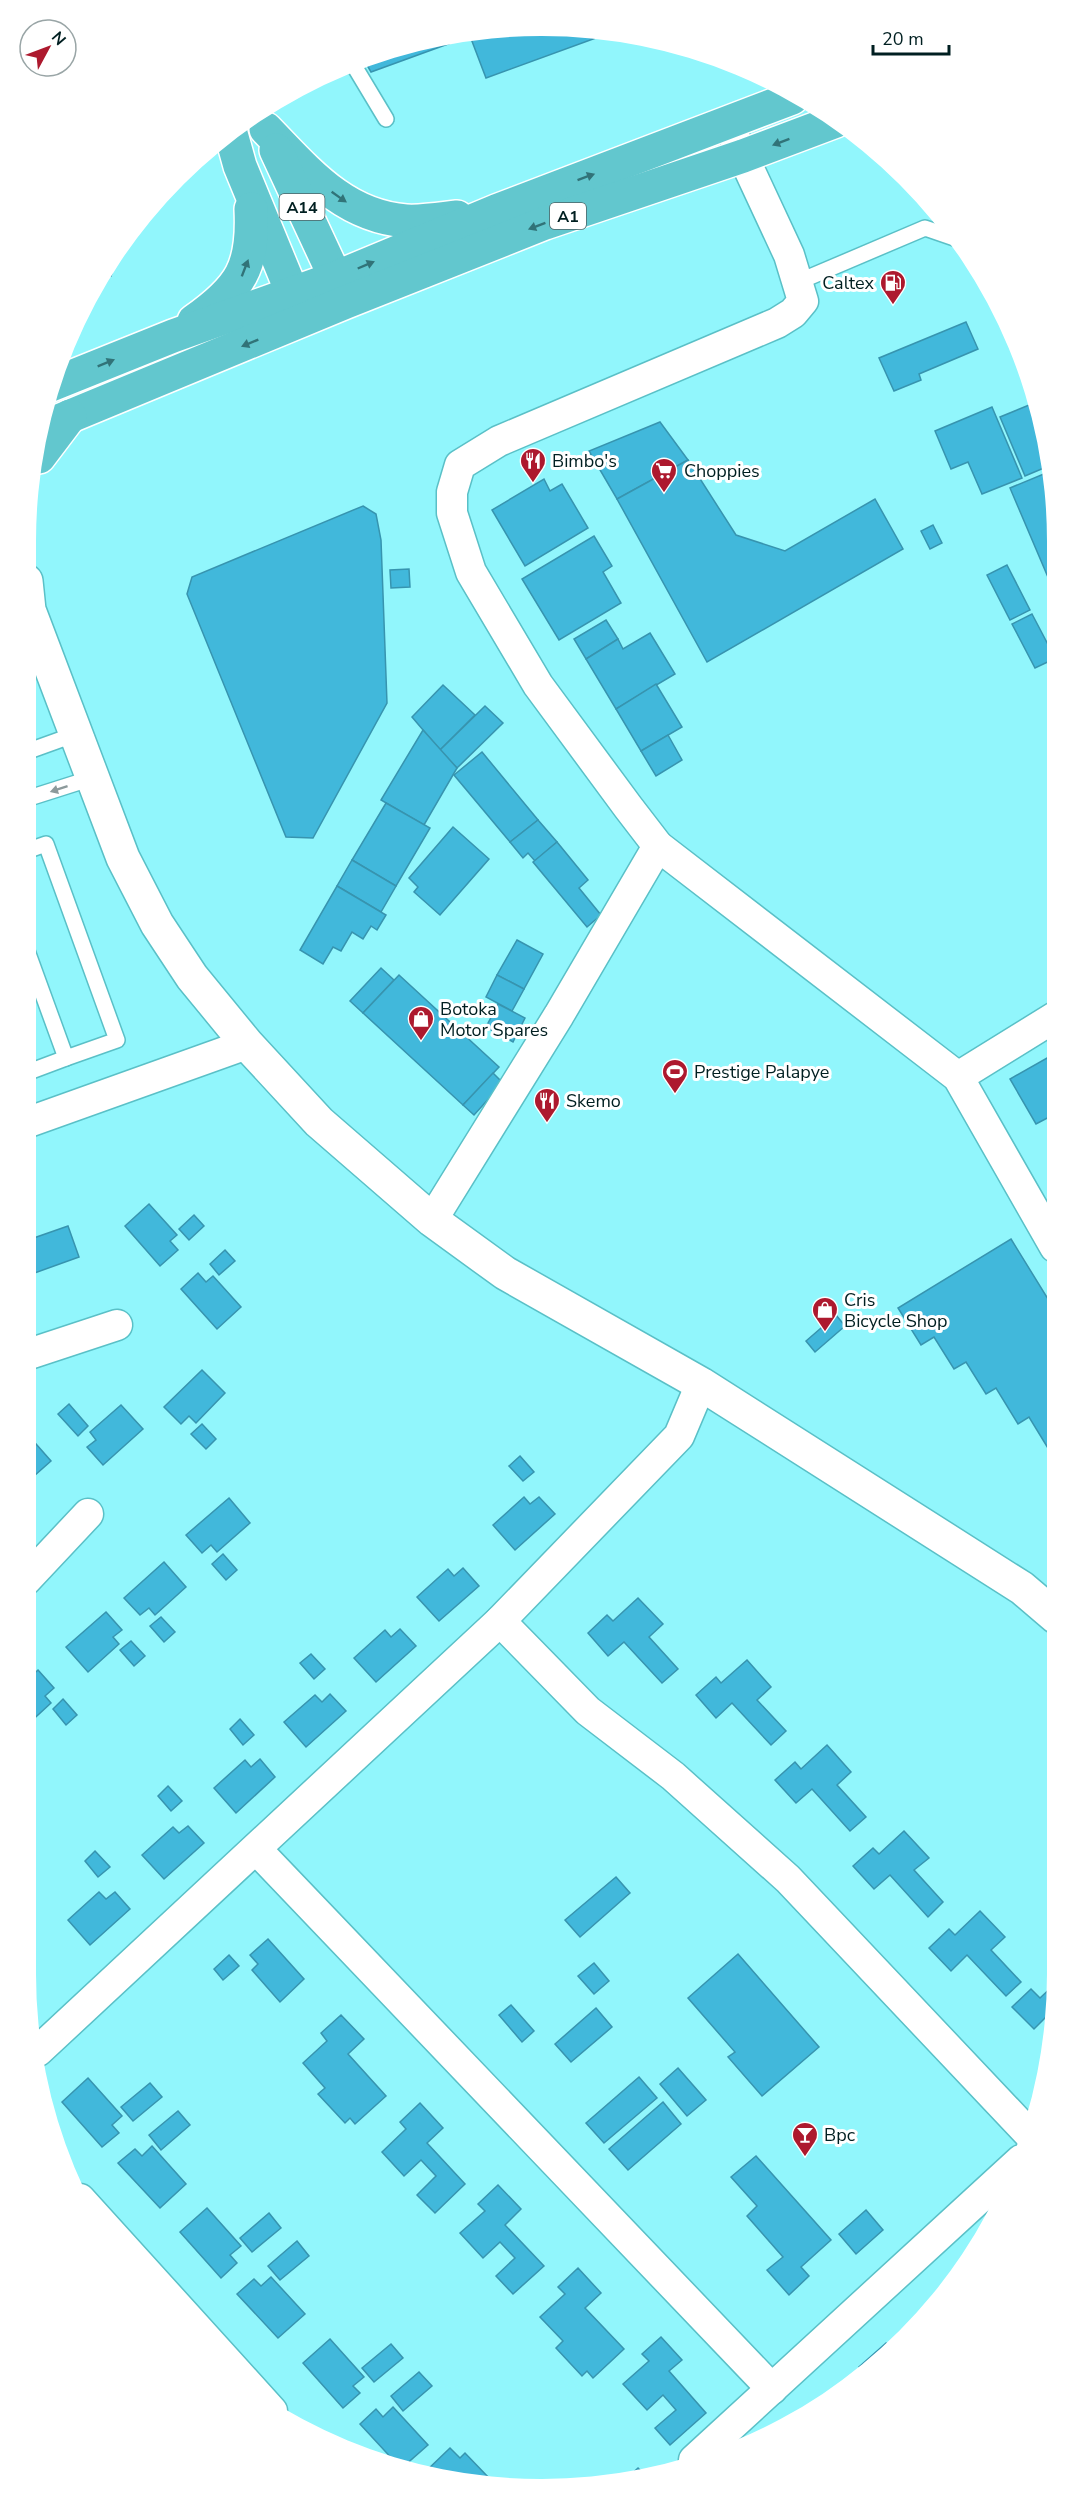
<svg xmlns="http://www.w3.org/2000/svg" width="1083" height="2515" viewBox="0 0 1083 2515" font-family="'Nunito Sans',sans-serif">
<rect width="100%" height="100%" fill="#91f6fc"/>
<g fill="#41b8db" stroke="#3794af" stroke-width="1.5">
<path d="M508 27 615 31 486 78 470 36 371 72 364 60 408 43Z"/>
<path d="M114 257 116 258 111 276 102 274Z"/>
<path d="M966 322 978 349 919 374 921 380 894 391 879 358Z"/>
<path d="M1034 403 1051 465 1025 476 1000 417Z"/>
<path d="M992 407 1022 478 982 494 968 462 951 469 935 431Z"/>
<path d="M660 422 688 460 617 499 589 451Z"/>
<path d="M688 460 736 535 785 551 875 499 903 549 707 662 617 499Z"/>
<path d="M1051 471 1053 475V589L1010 488Z"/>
<path d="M544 479 550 491 562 484 588 528 525 566 492 510Z"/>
<path d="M363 506 376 514 381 540 387 703 313 838 286 837 187 594 192 577Z"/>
<path d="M933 525 942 543 930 549 921 531Z"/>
<path d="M594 536 612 566 603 572 621 603 559 640 522 579Z"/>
<path d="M1007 565 1030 610 1010 620 987 575Z"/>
<path d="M409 569 410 587 391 588 390 570Z"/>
<path d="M1032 614 1054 656V659L1035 668 1012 624Z"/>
<path d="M606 620 618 639 586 659 574 639Z"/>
<path d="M650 633 675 674 616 709 586 659 618 639 623 649Z"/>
<path d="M656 684 682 727 641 751 616 709Z"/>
<path d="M443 685 475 715 440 750 412 717Z"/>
<path d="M485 706 503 723 457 768 440 750Z"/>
<path d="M423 730 457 768 424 825 381 800Z"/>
<path d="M668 735 682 760 656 776 641 751Z"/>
<path d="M482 752 538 820 510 842 454 775Z"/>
<path d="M386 803 430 828 396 886 352 860Z"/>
<path d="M538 820 557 842 535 861 528 853 523 858 510 842Z"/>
<path d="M453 827 489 859 440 915 414 892 418 887 409 878Z"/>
<path d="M557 842 588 880 579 888 601 915 587 927 533 862Z"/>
<path d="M352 860 396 886 381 912 337 886Z"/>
<path d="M337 886 386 915 377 930 371 926 363 939 352 932 341 951 333 947 323 964 300 950Z"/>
<path d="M517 940 543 954 524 989 497 975Z"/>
<path d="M381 968 394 980 363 1013 350 1001Z"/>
<path d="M399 975 499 1067 463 1105 363 1013Z"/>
<path d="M497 975 524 989 512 1011 486 997Z"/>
<path d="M498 1004 525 1018 513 1042 486 1027Z"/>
<path d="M1047 1058 1055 1073V1114L1036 1124 1010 1079Z"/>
<path d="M493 1073 503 1083 474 1115 463 1105Z"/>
<path d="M149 1204 177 1235 170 1241 178 1250 160 1266 125 1226Z"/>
<path d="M194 1215 204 1226 189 1240 179 1229Z"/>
<path d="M68 1226 79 1257 29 1275 26 1266V1251L32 1249 28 1240Z"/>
<path d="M1011 1239 1056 1312V1457L1054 1458 1029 1417 1018 1424 996 1388 986 1394 966 1362 954 1369 934 1337 921 1345 898 1308Z"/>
<path d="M225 1250 235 1261 219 1275 210 1264Z"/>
<path d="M198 1273 206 1282 213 1276 241 1307 217 1329 181 1289Z"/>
<path d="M836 1315 845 1326 815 1352 806 1341Z"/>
<path d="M202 1370 225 1393 196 1423 189 1416 181 1424 164 1407Z"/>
<path d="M69 1404 88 1426 78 1436 58 1414Z"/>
<path d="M121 1405 143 1429 103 1465 87 1447 96 1440 90 1432Z"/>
<path d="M202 1424 216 1439 206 1449 191 1434Z"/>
<path d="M29 1436 51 1461 26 1483V1439Z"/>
<path d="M520 1456 534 1472 523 1481 509 1466Z"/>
<path d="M524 1497 530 1504 539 1497 555 1514 515 1550 493 1525Z"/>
<path d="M229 1498 250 1523 217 1552 211 1545 202 1553 186 1535Z"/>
<path d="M223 1554 237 1570 226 1580 212 1564Z"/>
<path d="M164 1562 186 1587 155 1615 149 1608 140 1615 124 1598Z"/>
<path d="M463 1568 479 1586 439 1621 417 1597 448 1569 454 1576Z"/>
<path d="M638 1598 663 1624 649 1637 678 1669 662 1683 624 1642 608 1656 588 1633 607 1615 613 1621Z"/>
<path d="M106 1612 122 1630 113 1637 119 1644 88 1672 66 1647Z"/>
<path d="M161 1617 175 1632 164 1642 150 1626Z"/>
<path d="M400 1629 416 1646 376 1682 354 1658 385 1630 391 1637Z"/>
<path d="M131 1641 145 1656 134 1666 120 1650Z"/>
<path d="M311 1654 325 1669 314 1679 300 1663Z"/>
<path d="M747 1660 771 1687 757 1700 786 1731 771 1745 732 1703 716 1718 696 1695 716 1677 721 1683Z"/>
<path d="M38 1670 54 1688 45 1696 51 1703 26 1726V1681Z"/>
<path d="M330 1694 346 1711 306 1747 284 1722 315 1695 322 1702Z"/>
<path d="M63 1699 77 1715 66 1725 53 1709Z"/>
<path d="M240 1719 254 1735 243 1745 230 1729Z"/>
<path d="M827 1745 851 1772 837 1785 866 1817 850 1831 812 1789 796 1803 775 1780 795 1762 801 1769Z"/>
<path d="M260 1759 275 1777 236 1813 214 1788 245 1760 251 1767Z"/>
<path d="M168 1786 182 1801 171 1811 158 1796Z"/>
<path d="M188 1826 204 1843 164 1879 142 1855 173 1827 179 1833Z"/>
<path d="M904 1831 929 1858 914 1870 943 1902 928 1917 890 1875 874 1889 853 1866 873 1848 879 1854Z"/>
<path d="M95 1851 110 1867 98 1877 85 1861Z"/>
<path d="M616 1877 630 1893 580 1937 565 1920Z"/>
<path d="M99 1892 106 1899 115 1892 130 1909 90 1945 68 1920Z"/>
<path d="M980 1911 1005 1937 991 1950 1021 1982 1006 1996 967 1955 951 1971 929 1948 949 1929 955 1935Z"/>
<path d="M268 1939 304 1979 280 2002 252 1970 258 1964 250 1955Z"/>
<path d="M738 1954 819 2047 762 2096 728 2057 735 2052 688 1998Z"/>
<path d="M229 1955 239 1966 223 1980 214 1969Z"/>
<path d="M594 1963 609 1981 594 1994 578 1976Z"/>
<path d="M1056 1983 1050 2019 1047 2016 1034 2029 1012 2007 1031 1989 1040 1998Z"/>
<path d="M511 2005 534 2031 522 2042 499 2015Z"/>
<path d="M596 2008 612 2027 571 2062 555 2044Z"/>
<path d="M341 2015 364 2039 348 2054 386 2096 355 2124 350 2118 345 2123 318 2094 325 2088 303 2063 327 2041 321 2033Z"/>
<path d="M678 2068 706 2100 687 2116 660 2084Z"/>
<path d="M639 2077 657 2098 604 2143 586 2123Z"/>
<path d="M88 2078 122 2116 112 2125 119 2133 102 2147 62 2102Z"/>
<path d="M150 2083 162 2097 133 2121 121 2107Z"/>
<path d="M663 2102 681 2124 628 2170 609 2149Z"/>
<path d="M420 2103 443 2128 427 2143 465 2184 435 2213 417 2195 436 2176 421 2160 404 2176 382 2152 406 2129 400 2122Z"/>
<path d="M178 2111 190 2125 161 2150 149 2135Z"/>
<path d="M152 2146 186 2184 160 2208 118 2163 135 2149 142 2156Z"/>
<path d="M756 2156 831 2240 801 2267 809 2276 789 2295 767 2270 783 2257 747 2216 757 2206 731 2177Z"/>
<path d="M498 2185 521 2209 505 2225 544 2266 513 2294 496 2276 515 2258 500 2242 483 2258 460 2233 485 2211 478 2204Z"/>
<path d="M207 2208 241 2246 230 2255 237 2263 221 2278 180 2232Z"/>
<path d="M866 2210 883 2230 856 2254 839 2234Z"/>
<path d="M269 2213 281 2228 252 2252 240 2238Z"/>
<path d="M297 2241 309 2256 280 2280 268 2266Z"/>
<path d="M578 2268 601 2293 585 2308 624 2349 593 2378 587 2371 582 2376 556 2348 563 2341 540 2317 565 2294 558 2287Z"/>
<path d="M271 2277 305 2314 278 2338 237 2294 254 2279 261 2286Z"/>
<path d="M661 2337 682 2360 669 2371 706 2413 670 2445 655 2428 676 2410 663 2395 647 2410 623 2384 649 2361 642 2354Z"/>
<path d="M330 2339 364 2377 353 2386 360 2393 343 2408 303 2363Z"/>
<path d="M886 2343 889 2347 862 2369 859 2367Z"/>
<path d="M391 2344 403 2358 374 2382 362 2368Z"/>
<path d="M419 2372 432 2386 403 2411 391 2396Z"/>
<path d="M393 2407 428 2445 404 2466 395 2462 360 2424 376 2409 383 2417Z"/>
<path d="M450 2448 460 2458 465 2453 489 2478 482 2484 441 2480 427 2474 425 2472Z"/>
<path d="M638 2468 647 2478 624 2481Z"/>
</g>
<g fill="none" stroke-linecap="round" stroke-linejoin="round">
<defs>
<g id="service">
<path d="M353 64 386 119"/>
<path d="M798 282 925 228 957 239"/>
<path d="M26 752 76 734"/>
<path d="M26 799 92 778"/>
<path d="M26 948 66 1058 117 1040 46 844 26 851"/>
<path d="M26 1073 66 1058"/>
</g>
<g id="minor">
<path d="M728 124 789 255 803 301 793 313 777 323 499 441 460 465 452 492V513L471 572 538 685 628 807 658 846 958 1077 1055 1247"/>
<path d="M958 1077 1055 1017"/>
<path d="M26 1123 247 1044"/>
<path d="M432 1220 559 1015 658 846"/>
<path d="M26 1355 117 1325"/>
<path d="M26 1580 88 1514"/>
<path d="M500 1621 588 1711 673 1776 788 1879 1031 2136"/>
<path d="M257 1850 772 2389"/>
<path d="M38 2051 500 1621 679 1436 701 1384"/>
<path d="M80 2199 272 2411"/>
<path d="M694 2460 1021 2160"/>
</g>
<path id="tertiary" d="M26 581 29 610 123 858 157 924 192 977 247 1044 319 1122 432 1220 505 1273 701 1384 1022 1588 1056 1617"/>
<g id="trunk">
<path d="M266 129C307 171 343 216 406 221 422 222 440 219 457 217"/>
<path d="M230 130 240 166 301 314"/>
<path d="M276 150 344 296"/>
<path d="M194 321C241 288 254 267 251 209"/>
<path d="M51 385 173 336 335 278 496 211 792 98"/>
<path d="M44 427 346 302 545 223 743 156 836 121"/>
<path d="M39 457 70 416"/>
</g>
</defs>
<use href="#service" stroke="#5ac0c7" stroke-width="18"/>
<use href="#minor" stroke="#5ac0c7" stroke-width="33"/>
<use href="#tertiary" stroke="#5ac0c7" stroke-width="36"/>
<use href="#trunk" stroke="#fff" stroke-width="36"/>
<use href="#service" stroke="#fff" stroke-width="15"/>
<use href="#minor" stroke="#fff" stroke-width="30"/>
<use href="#tertiary" stroke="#fff" stroke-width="33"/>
<use href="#trunk" stroke="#62c7ce" stroke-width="33"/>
</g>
<defs><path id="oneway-solid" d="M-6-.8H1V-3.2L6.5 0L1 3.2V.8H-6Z" transform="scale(1.5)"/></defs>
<g fill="#317378">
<use href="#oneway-solid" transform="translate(781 142) rotate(159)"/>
<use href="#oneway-solid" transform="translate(586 177) rotate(-20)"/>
<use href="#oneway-solid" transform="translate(339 197) rotate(35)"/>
<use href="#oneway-solid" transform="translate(537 226) rotate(159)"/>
<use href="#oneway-solid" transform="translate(366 265) rotate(-23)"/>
<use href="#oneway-solid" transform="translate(245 268) rotate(-69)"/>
<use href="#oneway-solid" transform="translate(250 343) rotate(158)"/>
<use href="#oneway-solid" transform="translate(106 363) rotate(-22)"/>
</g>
<use fill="#8c9a9b" href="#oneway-solid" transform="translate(59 789) rotate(162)"/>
<defs>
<symbol id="fuel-pin" viewBox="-11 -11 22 30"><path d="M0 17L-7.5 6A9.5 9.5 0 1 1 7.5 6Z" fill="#ad192e" stroke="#fff"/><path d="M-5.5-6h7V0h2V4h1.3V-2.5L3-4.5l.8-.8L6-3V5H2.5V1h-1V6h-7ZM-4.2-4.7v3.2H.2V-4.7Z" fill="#fff"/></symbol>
<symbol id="restaurant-pin" viewBox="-11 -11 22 30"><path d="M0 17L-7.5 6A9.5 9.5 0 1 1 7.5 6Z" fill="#ad192e" stroke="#fff"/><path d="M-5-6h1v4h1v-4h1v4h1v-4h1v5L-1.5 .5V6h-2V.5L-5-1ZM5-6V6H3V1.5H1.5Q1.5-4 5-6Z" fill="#fff"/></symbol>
<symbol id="supermarket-pin" viewBox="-11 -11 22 30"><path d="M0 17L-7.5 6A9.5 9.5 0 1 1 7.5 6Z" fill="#ad192e" stroke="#fff"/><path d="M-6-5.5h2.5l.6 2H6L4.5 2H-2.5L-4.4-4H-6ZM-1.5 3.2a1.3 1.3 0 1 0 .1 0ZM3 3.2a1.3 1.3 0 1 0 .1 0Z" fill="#fff"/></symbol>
<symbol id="shop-pin" viewBox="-11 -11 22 30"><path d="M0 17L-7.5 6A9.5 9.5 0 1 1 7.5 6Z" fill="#ad192e" stroke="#fff"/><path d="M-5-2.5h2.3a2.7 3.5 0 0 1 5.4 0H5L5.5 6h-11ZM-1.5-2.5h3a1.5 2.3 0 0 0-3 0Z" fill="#fff"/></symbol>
<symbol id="stadium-pin" viewBox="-11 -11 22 30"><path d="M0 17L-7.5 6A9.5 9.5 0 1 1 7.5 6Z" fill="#ad192e" stroke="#fff"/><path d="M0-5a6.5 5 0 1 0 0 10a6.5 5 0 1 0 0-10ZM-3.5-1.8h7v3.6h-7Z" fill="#fff"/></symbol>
<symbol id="bar-pin" viewBox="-11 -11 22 30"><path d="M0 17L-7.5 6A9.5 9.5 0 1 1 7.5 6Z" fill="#ad192e" stroke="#fff"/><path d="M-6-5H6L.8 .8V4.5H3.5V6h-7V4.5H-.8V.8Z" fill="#fff"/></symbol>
</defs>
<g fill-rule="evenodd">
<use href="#fuel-pin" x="878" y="268" width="30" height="40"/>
<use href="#restaurant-pin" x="518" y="446" width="30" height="40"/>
<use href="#supermarket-pin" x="649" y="456" width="30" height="40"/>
<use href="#shop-pin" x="406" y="1004" width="30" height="40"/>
<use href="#stadium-pin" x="660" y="1057" width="30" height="40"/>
<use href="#restaurant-pin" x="532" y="1086" width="30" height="40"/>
<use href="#shop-pin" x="810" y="1295" width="30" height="40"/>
<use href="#bar-pin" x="790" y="2120" width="30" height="40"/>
</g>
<g text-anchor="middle" stroke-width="6" stroke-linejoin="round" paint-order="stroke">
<g fill="#fff" stroke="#4c6264" stroke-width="1.5">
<rect x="279.5" y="194" width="45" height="26" rx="4.5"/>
<rect x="550" y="203" width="36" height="26" rx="4.5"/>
</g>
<g font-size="16" font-weight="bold" fill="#001f21">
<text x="302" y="213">A14</text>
<text x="568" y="222">A1</text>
</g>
<g font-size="18" fill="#001f21" stroke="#fff" text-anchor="start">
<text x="874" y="289" text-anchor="end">Caltex</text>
<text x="552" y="467">Bimbo's</text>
<text x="684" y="477">Choppies</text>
<text x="440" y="1015">Botoka<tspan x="440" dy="21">Motor Spares</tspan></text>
<text x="694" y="1078">Prestige Palapye</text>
<text x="566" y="1107">Skemo</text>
<text x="844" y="1306">Cris<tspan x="844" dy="21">Bicycle Shop</tspan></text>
<text x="824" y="2141">Bpc</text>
</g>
</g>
<path d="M0 0H1083V2515H0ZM541 36H542A505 505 0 0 1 1047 541V1974A505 505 0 0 1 542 2479H541A505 505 0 0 1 36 1974V541A505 505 0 0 1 541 36Z" fill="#fff" fill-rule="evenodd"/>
<g transform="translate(48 48) rotate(49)"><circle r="28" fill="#ffffff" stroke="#99a5a6" stroke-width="1.5"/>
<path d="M0-4.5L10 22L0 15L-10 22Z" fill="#ad192e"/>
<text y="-9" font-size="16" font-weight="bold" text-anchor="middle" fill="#001f21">N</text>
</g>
<path d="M873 45v9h76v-9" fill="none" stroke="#001f21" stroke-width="3"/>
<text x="882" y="45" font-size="18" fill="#001f21" stroke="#ffffff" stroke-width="4.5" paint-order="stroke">20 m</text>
</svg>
